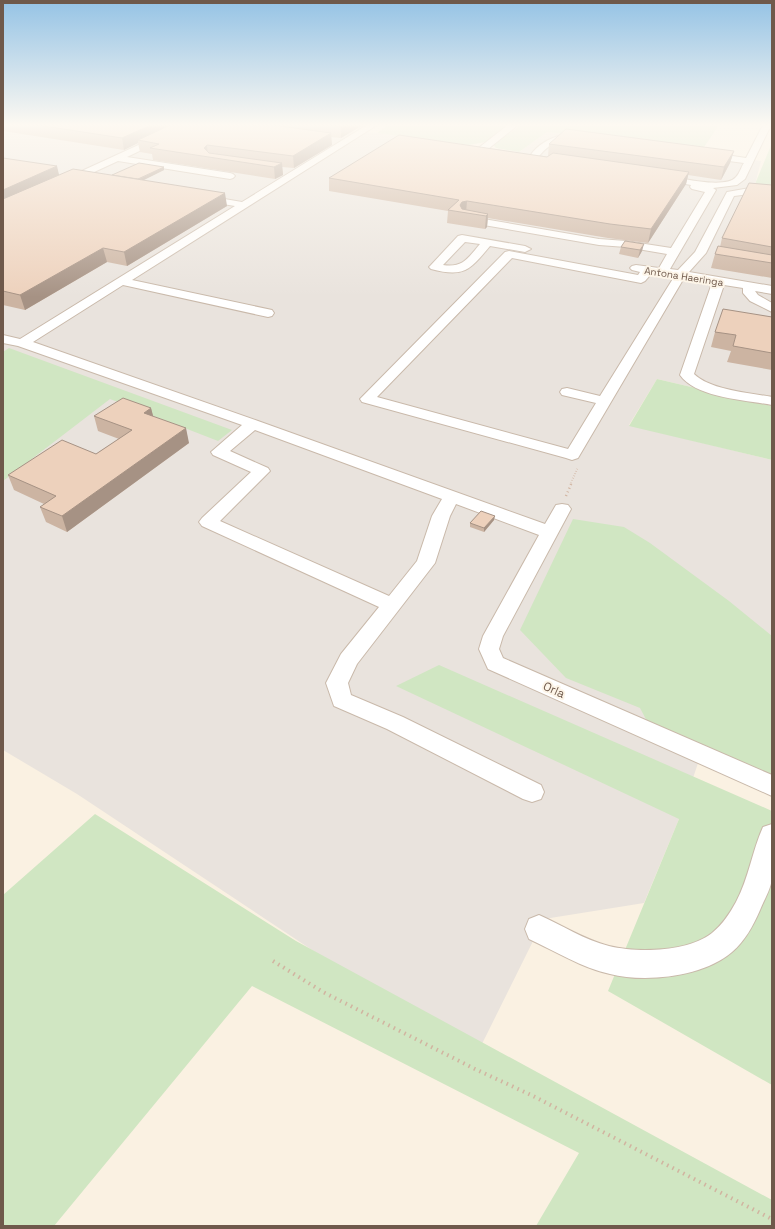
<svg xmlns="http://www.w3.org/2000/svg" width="775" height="1229" viewBox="0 0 775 1229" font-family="'Space Grotesk',sans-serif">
<rect width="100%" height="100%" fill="#faf1e2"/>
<path fill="#e9e3dd" d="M3 125H379L368 132 519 152 547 132 761 161 755 184 772 186V406L657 379 629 425 772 460V755L710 728 679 819 644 903 544 919 475 1058 77 794 3 750Z"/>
<g fill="#d0e6c2">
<path d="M388 125H509L486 142 468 145 377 133Z"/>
<path d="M521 125H719L702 150 594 133 589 137 547 132 519 152 496 148 494 146 497 142Z"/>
<path d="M772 143V186L755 184Z"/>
<path d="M9 348 232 430 218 441 110 399 3 481V352Z"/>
<path d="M657 379 772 406V460L629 426Z"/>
<path d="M573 519 624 527 650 543 729 601 772 636V777L649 725 640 708 566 678 520 630Z"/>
<path d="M439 665 772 811V1085L608 991 679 819 396 686Z"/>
<path d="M95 814 296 941 772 1200V1226H536L579 1153 252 986 54 1226H3V895Z"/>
</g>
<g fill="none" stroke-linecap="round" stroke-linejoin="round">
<defs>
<g id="minor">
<path d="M182 125H193L127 157 230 173 233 174 235 176 233 178 230 179 118 161 66 185 63 186 58 183 60 181Z"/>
<path d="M367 125H377L132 280 272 310 274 313 272 316 268 317 123 285 33 342 258 421 545 524 556 505 562 504 568 505 571 509 503 636 499 649 503 658 772 775V796L488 669 479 649 483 636 539 535 456 504 450 516 435 563 357 664 348 683 351 695 403 717 541 785 544 792 541 799 532 802 523 799 387 729 334 706 326 683 341 654 379 607 202 526 199 522 202 518 251 472 213 455 211 452 242 425 18 346 3 343V335L20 339 235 206 198 200 196 198 198 196 201 195 242 202ZM255 430 442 499 432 516 417 561 389 596 220 521 270 471 268 468 230 451Z"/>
<path d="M508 125H518L483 153 494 155 495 157 494 159 472 157 471 155 472 153Z"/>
<path d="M763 125H771L745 179 737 185 713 188 716 190 670 269 678 270 695 252 727 192 750 188 772 191V197L750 194 734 196 706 253 689 272 772 286V294L755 291 758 295 772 303V312L750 301 743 293V288L724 285 694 374C710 390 751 393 772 397V405C746 400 696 398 680 375L712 283 684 278 578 458 572 460 566 458 362 402 360 399 505 252 509 251 638 275 640 272 632 270 630 268 632 266 636 265 659 268 667 254 626 247 599 245 466 222 462 221 461 219 462 217 466 216 599 239 626 241 671 248 705 192 692 189 690 187 691 185 657 179 655 177 657 175 660 174C675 177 725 190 736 177 740 173 741 167 744 163L706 158 702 155 706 152 746 158ZM512 258 641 283 645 281 651 274 674 277 600 396 567 388 562 389 560 392 562 395 596 403 568 449 377 397Z"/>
<path d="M562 135 583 136 587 139C581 144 570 138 562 140 554 141 544 150 539 156L560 161 561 163 560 165 557 166 531 160 530 156C537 145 550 138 562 135Z"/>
<path d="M462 235 525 246 531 249 525 252 490 246C470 270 464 278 431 269L429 267 431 265 458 236ZM465 242 480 244C468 258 463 268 443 265Z"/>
<path d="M772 824C772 841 774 861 772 878 771 889 764 900 760 910 753 926 745 941 732 952 703 977 645 983 610 974 582 968 555 951 529 939L525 929 529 919 539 915C562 925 584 940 609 946 638 953 688 952 712 933 723 924 730 913 736 902 749 878 752 851 763 827Z"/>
</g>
</defs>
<use href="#minor" stroke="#c9b9aa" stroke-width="2"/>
<path stroke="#d1b4a0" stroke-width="2" stroke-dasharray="0.5 2" stroke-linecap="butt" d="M571 483 578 467"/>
<path stroke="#d1b4a0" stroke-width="2.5" stroke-dasharray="1 3" stroke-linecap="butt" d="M566 496 572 482"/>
<path stroke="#d1b4a0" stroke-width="4" stroke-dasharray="1.5 4.5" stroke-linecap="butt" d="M273 961 323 992 475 1069 531 1095 772 1219"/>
<use href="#minor" fill="#fff" fill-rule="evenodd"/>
</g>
<g fill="#ccb4a2">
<path d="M3 125H363L341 138 331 137 332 145 294 168 282 167 283 175 275 179 153 160 152 154 140 152 138 143 124 150 3 131Z"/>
<path d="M549 144 734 151 730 163 721 180 688 175 686 184 648 243 608 238 488 218 487 227 485 229 447 223 448 211 329 191V178L547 157 549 156H548Z"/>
<path d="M3 158 59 175H112L164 167V170L143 180 227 206 127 266 107 262 25 310 3 305Z"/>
<path d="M772 185V278L711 268 715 254 720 247 722 238Z"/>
<path d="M625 241 642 251 638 258 619 254 621 247Z"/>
<path d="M772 317V370L727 362 731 351 711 347 715 332Z"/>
<path d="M151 408 153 417 189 443 67 532 46 522 40 507 44 504 14 490 8 475 96 454 119 439 98 431 94 416Z"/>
<path d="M494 520 484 532 470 527V523Z"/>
</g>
<g fill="#a69284">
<path d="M151 125H178L138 140V143L124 150 122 138Z"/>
<path d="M344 125H363L341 138V127Z"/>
<path d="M331 133 332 145 294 168 293 156Z"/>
<path d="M207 145 208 157 204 148Z"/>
<path d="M734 151 730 163 721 180 724 167Z"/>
<path d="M282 163 283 175 275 179 274 167Z"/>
<path d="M57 166 60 179 3 204V190Z"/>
<path d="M164 167V170L138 183 137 180Z"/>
<path d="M689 172 686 184 648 243 651 229Z"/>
<path d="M225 193 227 206 127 266 124 252Z"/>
<path d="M467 201 466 213 460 212V205L462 202Z"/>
<path d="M488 214 487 227 485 229 486 216Z"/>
<path d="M644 244 642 251 638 258 640 250Z"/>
<path d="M103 248 107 262 25 310 20 295Z"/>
<path d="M151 408 155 423 144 413Z"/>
<path d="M186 428 189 443 67 532 62 516Z"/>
<path d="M495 516 494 520 484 532V528Z"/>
</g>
<g fill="#edd1bc" stroke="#a69284">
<path d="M37 125H151L122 138Z"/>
<path d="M170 125H273L331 133 293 156 207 145 204 148 209 153 282 163 274 167 150 148 159 144 138 140Z"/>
<path d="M329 125H344L341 127Z"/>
<path d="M566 129 734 151 724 167 549 144Z"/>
<path d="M399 135 547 157 553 153 689 172 651 229 610 224 467 201 462 202 460 205 462 209 488 214 486 216 448 210 459 200 329 178Z"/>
<path d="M3 158 57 166 3 190Z"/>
<path d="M139 163 164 167 138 179 112 175Z"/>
<path d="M73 169 225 193 124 252 103 248 20 295 3 291V199Z"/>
<path d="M749 183 772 185V247L722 238Z"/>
<path d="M625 241 644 244 640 250 621 247Z"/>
<path d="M718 246 772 255V263L715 254Z"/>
<path d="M723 309 772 317V353L733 346 736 335 715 332Z"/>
<path d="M123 398 151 408 144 413 186 428 62 516 40 507 56 496 8 475 62 440 96 454 132 430 94 416Z"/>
<path d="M481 511 495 516 484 528 470 523Z"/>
</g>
<linearGradient id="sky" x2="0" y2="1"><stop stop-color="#95c3e5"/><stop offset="0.42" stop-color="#fdf9f2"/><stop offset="1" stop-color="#fdf9f2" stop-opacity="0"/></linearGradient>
<rect width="775" height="297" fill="url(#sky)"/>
<g text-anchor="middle" stroke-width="4" stroke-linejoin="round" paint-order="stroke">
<g font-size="10" fill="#6f594b" stroke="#fdf5e8">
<text transform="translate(684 276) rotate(9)" y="4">Antona Haeringa</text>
</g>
<g font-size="12" fill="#6f594b" stroke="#fdf5e8">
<text transform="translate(554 690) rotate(24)" y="4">Orla</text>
</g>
</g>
<rect width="775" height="1229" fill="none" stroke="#6f594b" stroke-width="8"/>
</svg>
